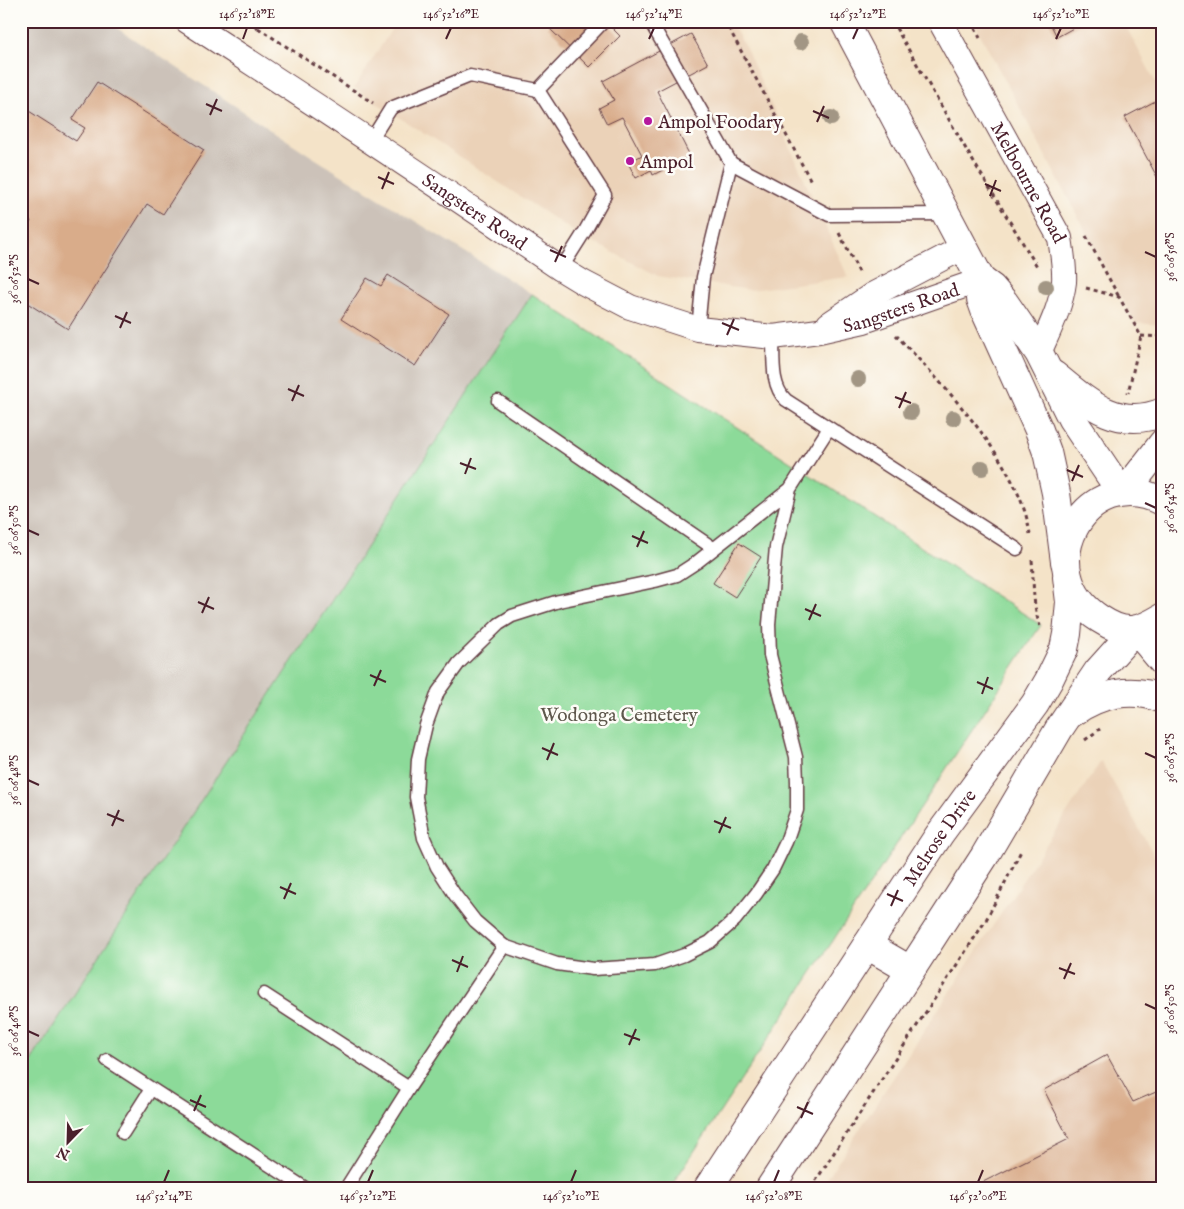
<svg xmlns="http://www.w3.org/2000/svg" width="1184" height="1209" viewBox="0 0 1184 1209" font-family="'IM FELL English',serif">
<rect width="100%" height="100%" fill="#fdfcf7"/>
<filter id="ink" filterUnits="userSpaceOnUse"><feTurbulence type="fractalNoise" baseFrequency=".02" numOctaves="2"/><feDisplacementMap in="SourceGraphic" scale="10" xChannelSelector="R" yChannelSelector="G"/><feConvolveMatrix kernelMatrix="1 2 1 2 8 2 1 2 1" color-interpolation-filters="sRGB"/></filter>
<filter id="wash" filterUnits="userSpaceOnUse"><feTurbulence type="fractalNoise" baseFrequency=".0096" numOctaves="4" result="noise"/><feDisplacementMap in="SourceGraphic" scale="20" xChannelSelector="R" yChannelSelector="G"/><feGaussianBlur stdDeviation="1.12" result="paint"/><feColorMatrix in="noise" values="0 0 0 0 0 0 0 0 0 0 0 0 0 0 0 0 0 1.4 0 .05"/><feComposite in="paint" operator="in"/></filter>
<g filter="url(#wash)">
<rect width="100%" height="100%" fill="#f4e3c8"/>
<g fill="#ebd2b8">
<path d="M397 21H730L746 48 848 277 750 290 658 276 576 233 354 88Z"/>
<path d="M973 21H1123L1163 96V325L1135 323Z"/>
<path d="M1101 761 1163 871V1188H821Z"/>
</g>
<path fill="#ccc2b9" d="M21 21H106L311 156 532 294 21 1076Z"/>
<path fill="#8cda99" stroke="#6b7c62" d="M532 294 1041 625 670 1188H21V1076Z"/>
<g id="blocks">
<g fill="#d9ac8a">
<path d="M553 21H605L620 36 589 67 548 27Z"/>
<path d="M1049 21H1086L1057 37Z"/>
<path d="M691 34 708 64 657 91 690 156 653 175 651 170 636 178 628 163 642 155 622 117 607 124 599 108 614 100 603 81Z"/>
<path d="M97 82 204 150 163 214 147 204 68 329 21 299V237L31 221 21 215V106L76 141 85 128 72 120Z"/>
<path d="M1161 98 1163 102V188L1125 117Z"/>
<path d="M388 275 449 314 415 366 341 319 367 278 381 286Z"/>
<path d="M739 543 761 557 735 597 713 583Z"/>
<path d="M1107 1055 1133 1102 1163 1089V1188H971L1069 1139 1044 1090Z"/>
</g>
</g>
</g>
<g filter="url(#ink)">
<use href="#blocks" fill-opacity="0" stroke="#643c43" stroke-width="1"/>
<g fill="none" stroke-linecap="round" stroke-linejoin="round">
<defs>
<g id="service">
<path d="M650 21 731 163 703 277 698 329"/>
<path d="M371 140 391 108 470 76 538 90"/>
<path d="M731 163 829 215 947 214"/>
<path d="M561 269 585 231 605 195 538 90 604 21"/>
<path d="M773 337C774 357 770 385 786 400L1017 549"/>
<path d="M498 401 713 548"/>
<path d="M790 489 697 562 677 575 655 581 559 601 512 616 499 624 459 663 438 692 426 725 418 759 416 797 424 838 437 867 455 895 475 921 504 946 557 964 593 969 655 965 684 955 710 942 735 920 756 894 773 869 786 842 797 810V782L796 757 770 655 769 624 776 547 790 489 829 428"/>
<path d="M264 994 409 1088"/>
<path d="M107 1060 305 1188"/>
<path d="M123 1133 151 1089"/>
<path d="M346 1188 409 1088 504 946"/>
</g>
<g id="minor">
<path id="s1" d="M187 21C312 102 437 185 561 269L584 283 630 307 698 329 773 337 819 331 864 321 981 280"/>
<path id="s2" d="M940 21 1060 238C1062 252 1065 267 1064 282 1061 307 1049 330 1039 353"/>
<path d="M829 324 872 295 964 247"/>
</g>
<g id="secondary">
<path d="M844 21 981 280 992 288 1004 302 1039 353 1072 419 1121 492"/>
<path d="M981 280V299L986 313 1039 430 1047 452 1056 493 1065 562"/>
<path d="M1054 375C1087 402 1117 431 1163 412"/>
<path d="M1125 492 1163 443"/>
<path d="M1163 502C1085 461 1026 572 1100 619 1126 636 1138 632 1163 617"/>
<path d="M1137 631 1163 662"/>
<path d="M1072 713C1099 693 1132 687 1163 699"/>
<path d="M867 945 910 970"/>
<path id="s3" d="M708 1188 939 835 1035 704 1049 680 1064 649 1067 634 1070 602 1067 577"/>
<path d="M770 1188 984 857 1059 729 1098 671 1134 631"/>
</g>
</defs>
<use href="#service" stroke="#643c43" stroke-width="15"/>
<use href="#minor" stroke="#643c43" stroke-width="26"/>
<use href="#secondary" stroke="#643c43" stroke-width="30"/>
<g stroke="#643c43" stroke-width="3" stroke-dasharray="4 4" stroke-linecap="butt">
<path d="M248 21 258 28 260 26 259 21"/>
<path d="M725 21 812 183"/>
<path d="M892 21 970 156 1038 268"/>
<path d="M971 21 980 38"/>
<path d="M258 28 373 103"/>
<path d="M839 233 860 274"/>
<path d="M1086 236 1119 297"/>
<path d="M1086 288 1119 297 1141 336 1128 393"/>
<path d="M896 335C944 386 1020 463 1030 534"/>
<path d="M1141 336 1163 337"/>
<path d="M1032 560C1034 583 1032 604 1040 626"/>
<path d="M1085 740 1100 729"/>
<path d="M811 1188 986 920 1021 851"/>
</g>
<use href="#service" stroke="#fff" stroke-width="12"/>
<use href="#minor" stroke="#fff" stroke-width="24"/>
<use href="#secondary" stroke="#fff" stroke-width="28"/>
</g>
<g fill="#a29684">
<circle cx="801" cy="42" r="8"/>
<circle cx="831" cy="118" r="8"/>
<circle cx="1046" cy="287" r="8"/>
<circle cx="858" cy="379" r="8"/>
<circle cx="911" cy="412" r="8"/>
<circle cx="953" cy="418" r="8"/>
<circle cx="982" cy="468" r="8"/>
</g>
</g>
<path fill="none" stroke="#4a1f2b" stroke-width="2" d="M243 39 247 28M446 39 451 28M649 39 654 28M853 39 858 28M1056 39 1061 28M206 104 222 111M813 111 829 118M210 115 217 99M817 122 824 106M378 177 394 184M985 184 1001 191M382 189 389 172M990 196 996 180M550 250 566 257M1145 252 1156 257M555 262 562 246M28 279 39 284M115 316 131 323M722 323 739 330M120 328 127 312M727 335 734 319M288 389 304 396M895 397 911 403M292 401 299 385M899 408 906 392M460 463 476 469M1067 470 1083 477M465 474 471 458M1072 481 1079 465M1145 503 1156 508M28 530 39 535M632 536 648 543M637 547 644 531M198 602 214 609M805 609 821 616M202 613 209 597M809 620 816 604M370 675 386 682M977 682 993 689M374 686 381 670M982 694 988 677M542 748 558 755M1145 753 1156 758M547 760 554 743M28 780 39 785M107 814 124 821M714 821 731 828M112 826 119 810M719 833 726 817M280 887 296 894M887 894 903 901M284 899 291 883M891 906 898 890M452 960 468 967M1059 968 1075 974M457 972 463 956M1064 979 1071 963M1145 1004 1156 1009M28 1031 39 1036M624 1034 640 1040M629 1045 636 1029M190 1100 206 1107M797 1107 813 1114M194 1111 201 1095M801 1118 808 1102M164 1182 169 1170M368 1182 373 1170M571 1182 576 1170M774 1182 779 1170M978 1182 983 1170"/>
<g fill="#b5179e" stroke="#fdfcf7" stroke-width="2">
<circle cx="648" cy="121" r="5"/>
<circle cx="630" cy="161" r="5"/>
</g>
<g text-anchor="middle" stroke-width="5" stroke-linejoin="round" paint-order="stroke">
<g font-size="19" fill="#4a1f2b" stroke="#fdfcf7" text-anchor="start">
<text x="658" y="128">Ampol Foodary</text>
<text x="640" y="168">Ampol</text>
</g>
<g font-size="19" fill="#4a1f2b" stroke="#fdfcf7">
<text dy="7" stroke="none"><textPath href="#s2" startOffset="184">Melbourne Road</textPath></text>
<text dy="7" stroke="none"><textPath href="#s1" startOffset="345">Sangsters Road</textPath></text>
<text dy="7" stroke="none"><textPath href="#s1" startOffset="806">Sangsters Road</textPath></text>
<text dy="7" stroke="none"><textPath href="#s3" startOffset="420">Melrose Drive</textPath></text>
</g>
<g font-size="19" fill="#5e574c" stroke="#fdfcf7">
<text x="619" y="721">Wodonga Cemetery</text>
</g>
</g>
<rect width="1184" height="1209" fill="none" stroke="#fdfcf7" stroke-width="55"/>
<g transform="translate(68 1142) rotate(203)" stroke="#fdfcf7" stroke-width="4" paint-order="stroke">
<path d="M0-4L9 19L0 12L-9 19Z" fill="#4a1f2b"/>
<text y="-8" font-size="14" font-weight="bold" text-anchor="middle" fill="#4a1f2b">N</text>
</g>
<rect x="28" y="28" width="1128" height="1154" fill="none" stroke="#4a1f2b" stroke-width="2"/>
<g font-size="12" text-anchor="middle" fill="#4a1f2b">
<text x="247" y="18">146°52'18"E</text>
<text x="451" y="18">146°52'16"E</text>
<text x="654" y="18">146°52'14"E</text>
<text x="858" y="18">146°52'12"E</text>
<text x="1061" y="18">146°52'10"E</text>
<text transform="translate(1170 257) rotate(-90)" y="4">36°06'56"S</text>
<text transform="translate(14 279) rotate(-90)" y="4">36°06'52"S</text>
<text transform="translate(1170 508) rotate(-90)" y="4">36°06'54"S</text>
<text transform="translate(14 530) rotate(-90)" y="4">36°06'50"S</text>
<text transform="translate(1170 758) rotate(-90)" y="4">36°06'52"S</text>
<text transform="translate(14 780) rotate(-90)" y="4">36°06'48"S</text>
<text transform="translate(1170 1009) rotate(-90)" y="4">36°06'50"S</text>
<text transform="translate(14 1031) rotate(-90)" y="4">36°06'46"S</text>
<text x="164" y="1200">146°52'14"E</text>
<text x="368" y="1200">146°52'12"E</text>
<text x="571" y="1200">146°52'10"E</text>
<text x="774" y="1200">146°52'08"E</text>
<text x="978" y="1200">146°52'06"E</text>
</g>
</svg>
